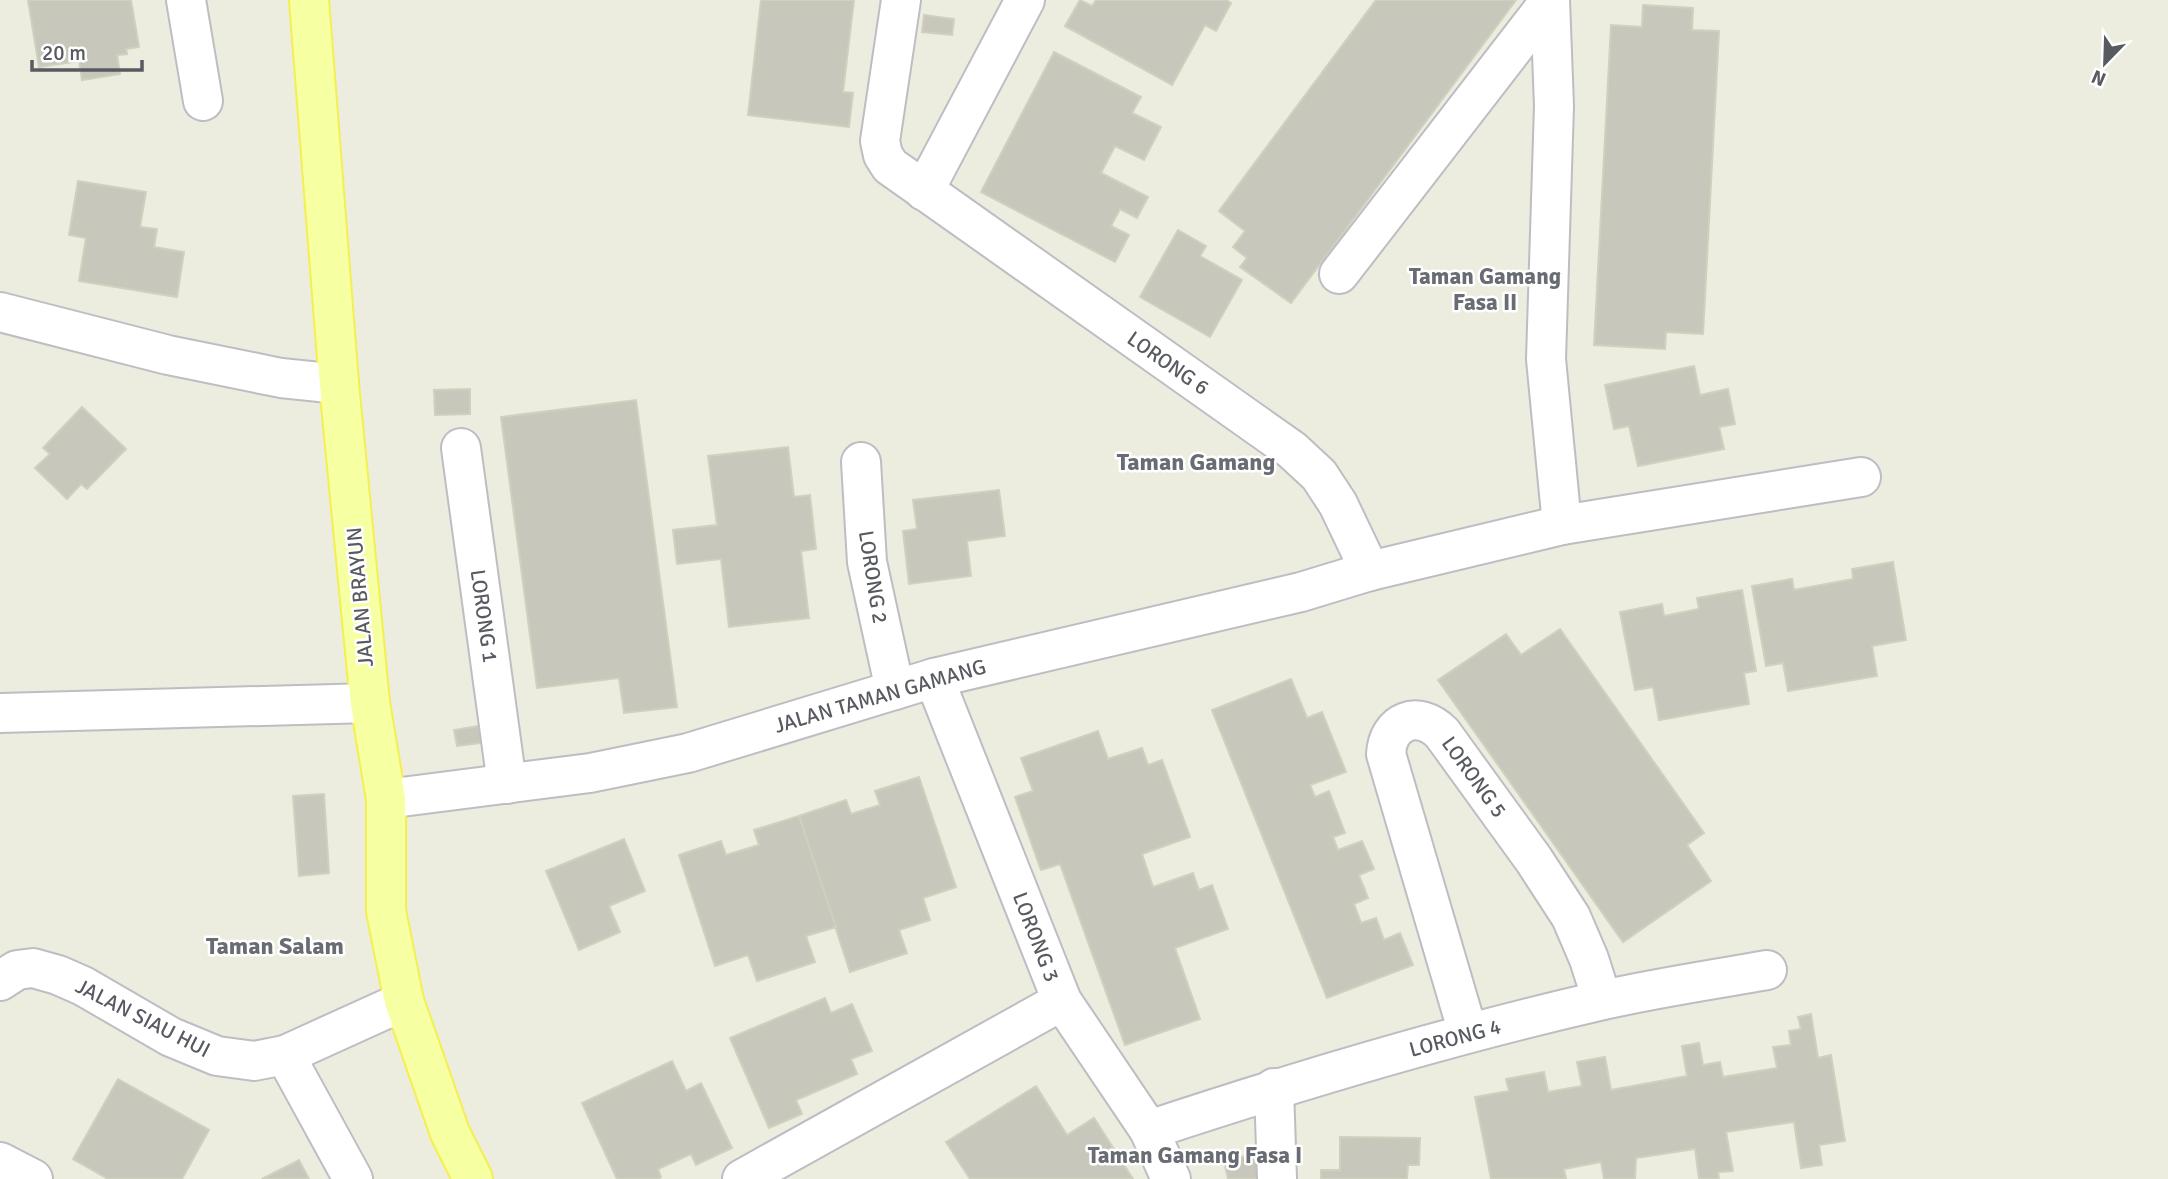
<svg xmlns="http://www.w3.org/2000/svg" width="2168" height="1179" viewBox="0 0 2168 1179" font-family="Signika,sans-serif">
<rect width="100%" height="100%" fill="#ececdf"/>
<g fill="#c7c7bc" stroke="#d1d0be" stroke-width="2">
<path d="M28 0H131L139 47 126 49 127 54 117 55 120 74 82 80 79 61 39 67Z"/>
<path d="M761 0H854L843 92 853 93 849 127 748 115Z"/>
<path d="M1080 0 1092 6 1096 0H1226L1231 3 1216 31 1205 25 1172 85 1065 26Z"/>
<path d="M1376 0H1516L1291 303 1240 267 1247 258 1233 247 1245 231 1219 211Z"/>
<path d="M1643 5 1693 8 1692 30 1719 31 1703 334 1666 332 1665 349 1594 345 1611 25 1642 27Z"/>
<path d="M924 15 954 19 952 35 922 32Z"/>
<path d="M1054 52 1141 97 1132 113 1161 127 1144 160 1115 146 1101 173 1148 197 1137 218 1120 209 1111 226 1129 235 1115 262 981 192Z"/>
<path d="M78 181 146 192 140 227 157 229 154 247 184 252 177 297 79 281 86 238 69 235Z"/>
<path d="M1178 230 1206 246 1200 256 1242 280 1210 337 1140 297Z"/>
<path d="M1694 366 1700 395 1728 389 1735 424 1719 427 1724 449 1638 466 1629 426 1614 429 1605 385Z"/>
<path d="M470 389V414L435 415 434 390Z"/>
<path d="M636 400 677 707 624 713 619 678 537 688 501 417Z"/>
<path d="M82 407 126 449 87 489 81 484 67 499 35 468 50 454 43 448Z"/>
<path d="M788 447 794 497 810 495 816 549 801 551 809 618 729 627 721 559 677 564 673 530 717 525 708 456Z"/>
<path d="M999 490 1005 536 967 541 971 576 909 584 903 531 917 529 913 500Z"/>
<path d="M1893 562 1906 640 1872 646 1877 676 1788 691 1783 663 1766 666 1752 586 1792 579 1794 590 1853 579 1852 569Z"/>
<path d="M1742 590 1756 671 1744 673 1749 704 1659 720 1653 687 1635 690 1620 612 1662 604 1664 616 1699 609 1697 598Z"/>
<path d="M1560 629 1704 833 1687 845 1711 881 1623 942 1438 680 1506 634 1521 655Z"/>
<path d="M1291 679 1307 718 1322 712 1346 772 1310 785 1315 797 1329 791 1345 833 1333 837 1338 850 1362 841 1374 869 1359 875 1368 898 1354 904 1361 923 1376 918 1384 940 1400 933 1413 965 1327 998 1212 710Z"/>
<path d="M479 726 481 743 457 746 454 730Z"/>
<path d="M1098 731 1108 759 1142 748 1148 765 1162 760 1190 837 1142 854 1153 887 1193 873 1199 890 1212 885 1228 929 1175 948 1200 1019 1125 1045 1060 864 1041 870 1015 797 1033 791 1021 758Z"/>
<path d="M919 777 956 887 923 898 930 920 899 930 907 953 850 972 799 816 846 800 851 814 880 805 875 791Z"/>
<path d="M324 794 329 873 299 876 293 796Z"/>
<path d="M799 816 836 927 806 936 815 962 757 981 748 955 715 966 679 855 721 841 726 855 759 845 754 830Z"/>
<path d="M624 839 645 891 609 906 620 932 579 950 546 871Z"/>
<path d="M825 998 831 1013 852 1004 872 1051 851 1059 857 1074 796 1100 802 1114 769 1128 730 1038Z"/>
<path d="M1811 1014 1818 1058 1831 1055 1845 1141 1819 1145 1822 1165 1801 1168 1794 1122 1726 1132 1733 1171 1718 1172 1719 1179H1699L1695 1149 1636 1158 1635 1179H1604L1601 1162 1564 1169 1566 1179H1491L1475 1097 1509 1091 1506 1079 1544 1072 1548 1092 1582 1086 1577 1062 1605 1057 1611 1090 1687 1076 1682 1046 1699 1043 1703 1065 1720 1062 1723 1077 1777 1068 1773 1047 1791 1045 1789 1031 1801 1029 1798 1017Z"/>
<path d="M672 1061 686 1091 701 1083 732 1148 696 1165 691 1154 658 1169 661 1177 658 1179H617L582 1103Z"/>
<path d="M118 1079 209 1130 182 1179H108L73 1159Z"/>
<path d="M1036 1086 1067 1135 1094 1118 1133 1179H970L946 1142Z"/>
<path d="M1340 1137 1420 1138 1419 1165H1408L1407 1179H1321V1170H1340Z"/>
<path d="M1255 1154 1261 1179H1228L1224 1161Z"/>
<path d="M299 1160 309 1179H262Z"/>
</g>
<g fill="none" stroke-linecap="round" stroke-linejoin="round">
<defs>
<g id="minor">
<path d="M186 0 203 101"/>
<path d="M901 0 880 141 883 155 890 166 1292 450 1319 475 1338 504 1370 571"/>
<path d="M1550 0 1554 106 1546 359 1562 525"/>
<path d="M924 191 1025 0"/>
<path d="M1339 274 1549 2"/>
<path d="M0 312 168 355 281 378 339 384"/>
<path d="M461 448 507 784"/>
<path d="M861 462 867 562 895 690"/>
<path d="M934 678 1062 1001 1149 1130 1171 1179"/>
<path d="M0 713 370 703"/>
<path d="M386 799 590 773 688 753 934 678 1301 592 1370 571 1562 525 1861 477"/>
<path d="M0 981 17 970 33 968 58 975 83 986 171 1037 217 1056 254 1061 285 1055 404 1001"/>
<path d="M1468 1033 1386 754C1388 721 1418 709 1442 733L1534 860 1571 917 1589 959 1602 1000"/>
<path d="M285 1055 353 1179"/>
<path d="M1274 1088 1277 1179"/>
<path d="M1149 1130C1297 1081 1447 1036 1599 1001 1655 988 1711 980 1767 970"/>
<path d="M0 1162 33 1179"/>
<path d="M742 1179 1062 1001"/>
</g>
<path id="major" d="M309 0 339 384 370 703 386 799V911L404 1001 450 1133 473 1179"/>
</defs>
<use href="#minor" stroke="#bdbdc4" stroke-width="42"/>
<use href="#major" stroke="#f4f051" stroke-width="42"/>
<use href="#minor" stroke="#fff" stroke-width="38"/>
<use href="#major" stroke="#f6ffa1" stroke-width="38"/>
</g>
<g text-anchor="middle" stroke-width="5" stroke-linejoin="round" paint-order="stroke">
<g font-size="21" fill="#585a61" stroke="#fff">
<text transform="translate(1168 363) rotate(35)" y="7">LORONG 6</text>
<text transform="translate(873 577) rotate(81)" y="7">LORONG 2</text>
<text transform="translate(360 597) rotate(-95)" y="7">JALAN BRAYUN</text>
<text transform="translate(484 616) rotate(82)" y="7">LORONG 1</text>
<text transform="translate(880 696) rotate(-16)" y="7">JALAN TAMAN GAMANG</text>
<text transform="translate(1474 777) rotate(54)" y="7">LORONG 5</text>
<text transform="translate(1036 937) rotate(69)" y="7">LORONG 3</text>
<text transform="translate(143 1018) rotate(27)" y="7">JALAN SIAU HUI</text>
<text transform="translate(1455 1038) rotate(-15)" y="7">LORONG 4</text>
</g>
<g font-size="23" font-weight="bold" fill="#696c73" stroke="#fff">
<text x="1485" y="284">Taman Gamang<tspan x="1485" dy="26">Fasa II</tspan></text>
<text x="1195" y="1163">Taman Gamang Fasa I</text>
</g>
<g font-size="24" font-weight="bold" fill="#696c73" stroke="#fff">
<text x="1196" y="470">Taman Gamang</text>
<text x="275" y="954">Taman Salam</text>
</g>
</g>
<g transform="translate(2105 63) rotate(203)" stroke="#ffffff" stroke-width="5" paint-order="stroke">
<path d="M0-5L12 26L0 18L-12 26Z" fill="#585a61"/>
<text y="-10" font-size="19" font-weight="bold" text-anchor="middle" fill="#585a61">N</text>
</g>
<path d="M32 60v10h110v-10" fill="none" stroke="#585a61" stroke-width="3.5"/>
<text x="42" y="60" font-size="21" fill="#585a61" stroke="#ffffff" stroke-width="5" paint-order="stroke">20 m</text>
</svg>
